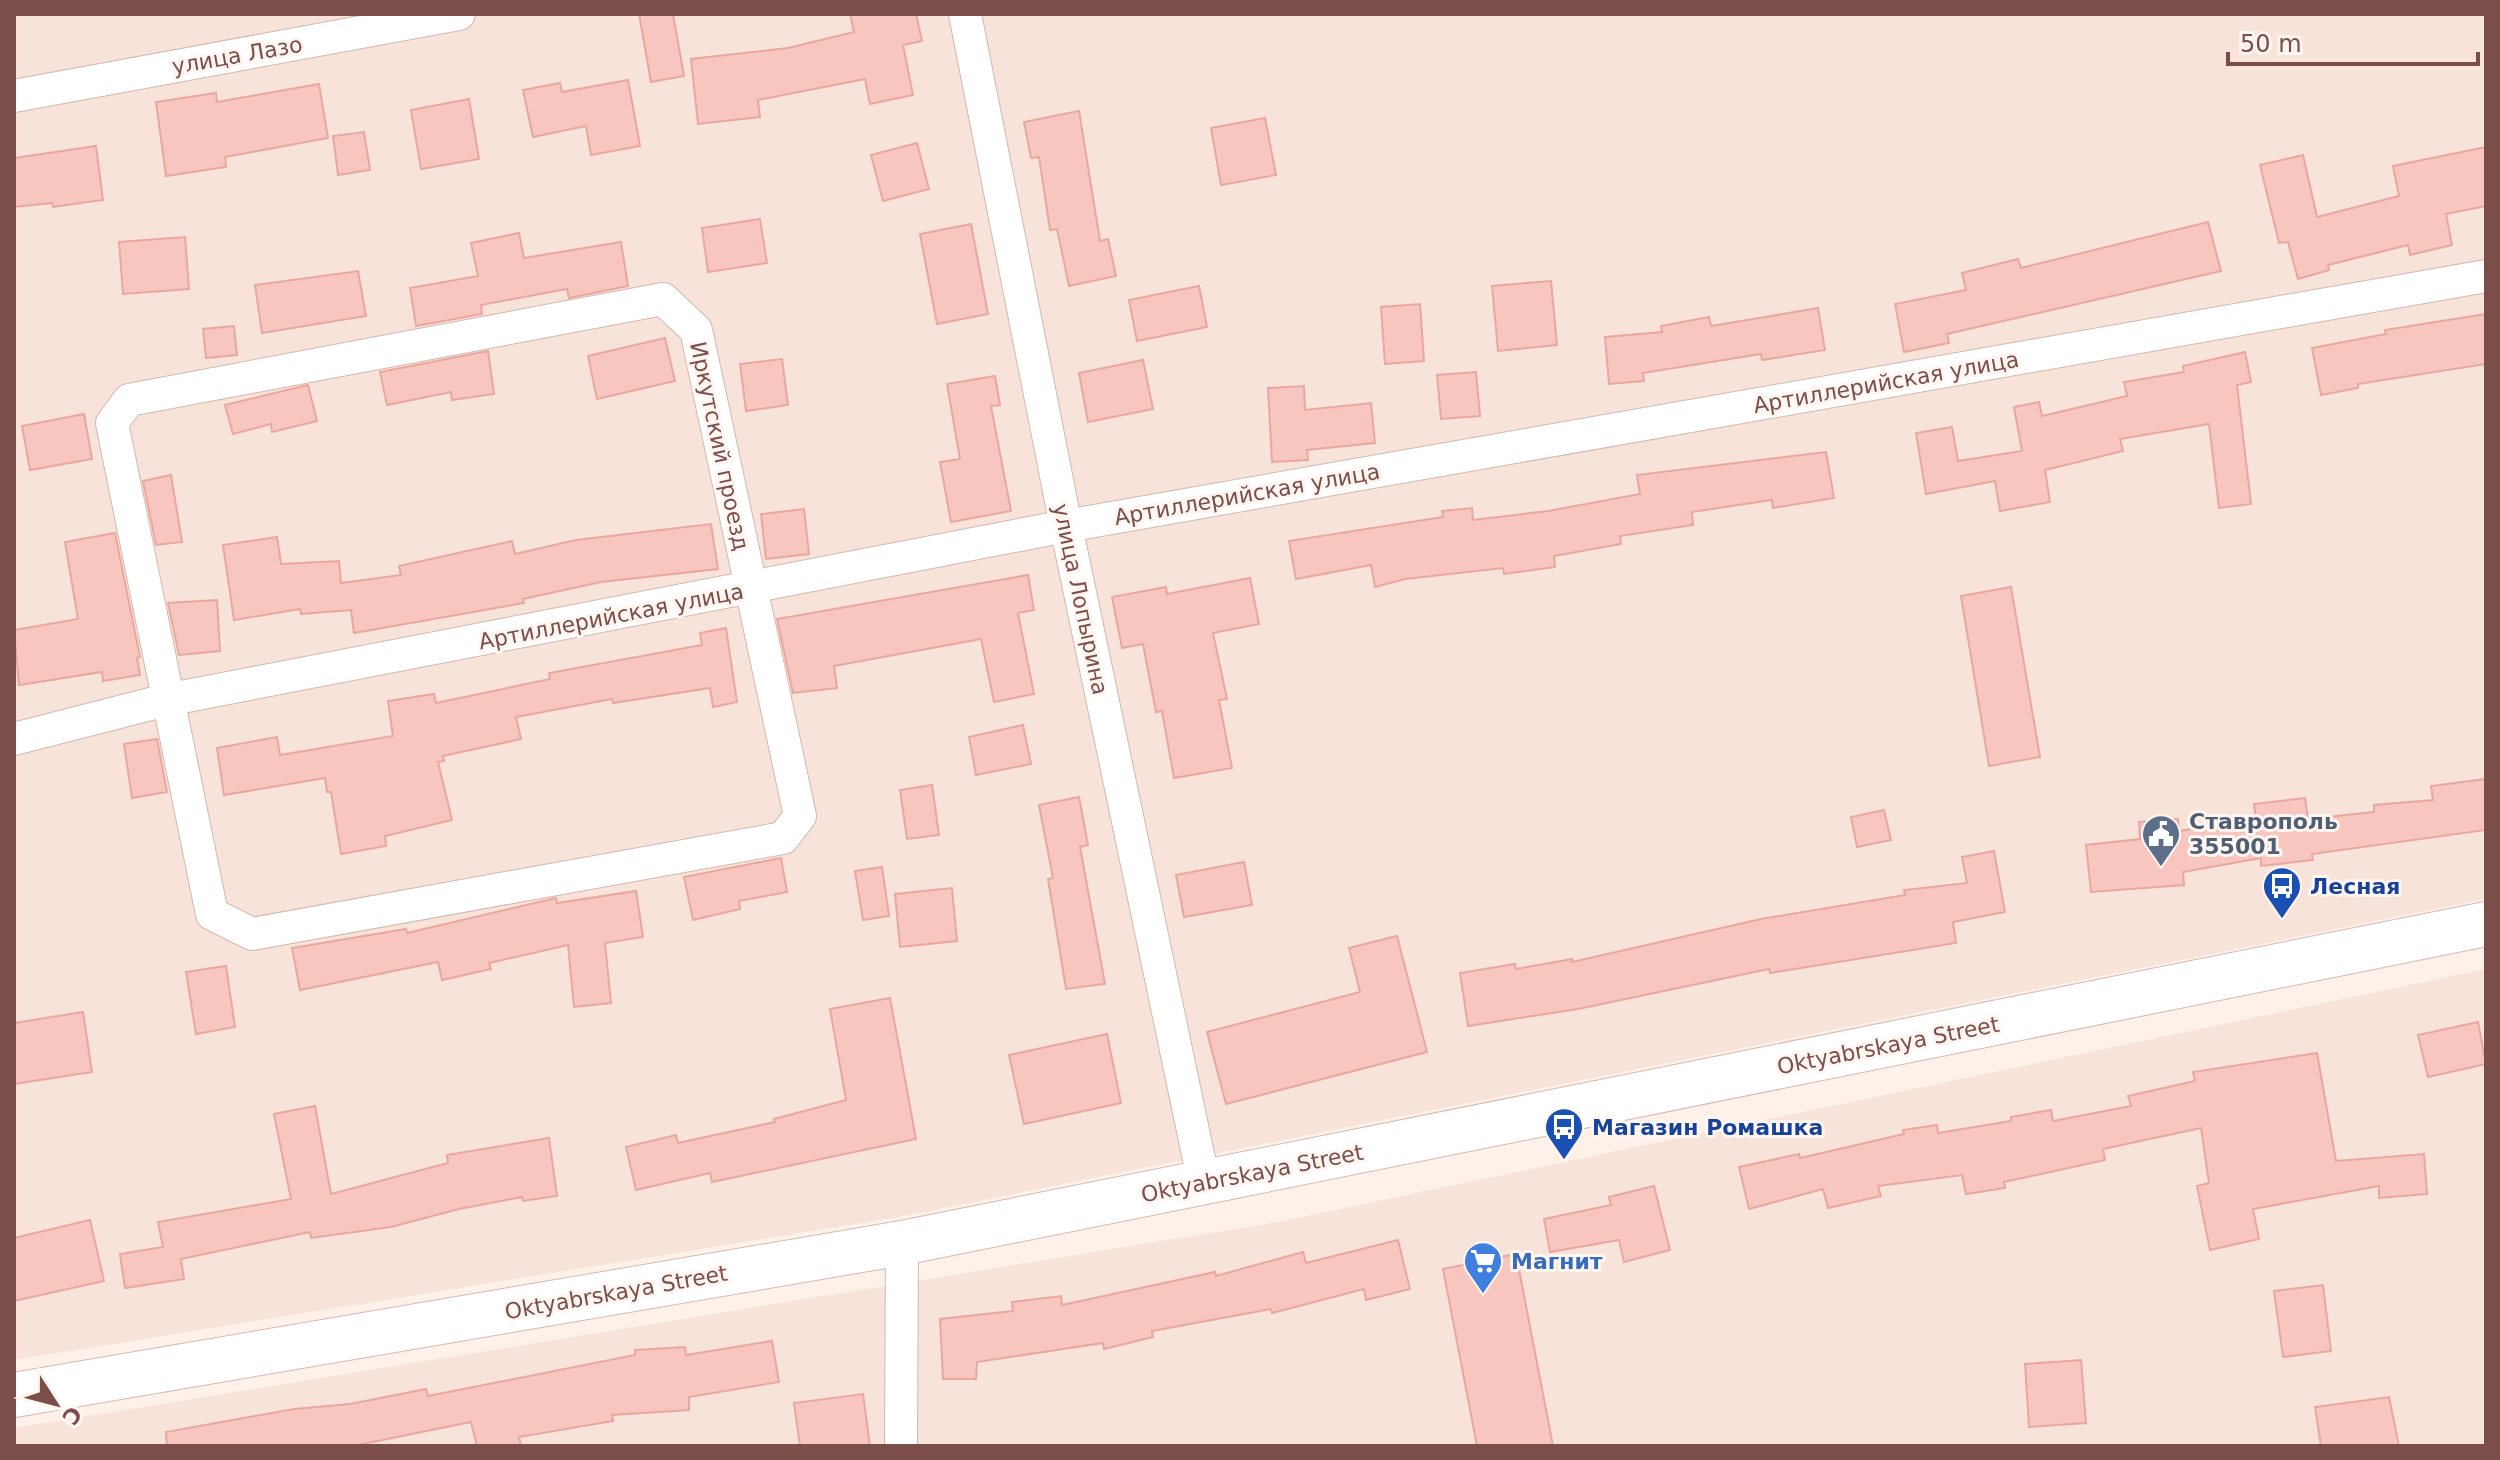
<svg xmlns="http://www.w3.org/2000/svg" width="2500" height="1460" viewBox="0 0 2500 1460" font-family="'DejaVu Sans',sans-serif">
<rect width="100%" height="100%" fill="#fef1ea"/>
<g fill="#f8e3da">
<path d="M14 14H2486V899L899 1217 14 1360Z"/>
<path d="M2486 969V1446H14V1428L1278 1222Z"/>
</g>
<g fill="#f6c6bf" stroke="#eaa79e" stroke-width="2">
<path d="M639 14H673L684 76 651 82Z"/>
<path d="M850 14H916L922 41 903 45 913 95 870 104 865 79 758 100 760 117 698 124 691 59 788 48 854 32Z"/>
<path d="M628 80 640 146 591 155 586 126 533 137 523 90 560 83 562 92Z"/>
<path d="M319 84 328 138 225 157 226 167 166 176 156 102 216 93 217 102Z"/>
<path d="M469 99 479 159 421 169 411 110Z"/>
<path d="M1079 111 1100 241 1108 239 1116 276 1069 286 1057 229 1050 230 1039 157 1031 158 1024 122Z"/>
<path d="M1265 118 1276 175 1221 185 1211 128Z"/>
<path d="M364 132 370 170 338 175 333 136Z"/>
<path d="M917 143 929 189 883 201 871 155Z"/>
<path d="M96 146 103 200 53 207 52 203 14 207V158Z"/>
<path d="M2486 147V206L2446 214 2452 245 2410 255 2408 245 2328 265 2329 270 2298 279 2288 242 2279 243 2260 165 2303 155 2317 217 2399 196 2393 166Z"/>
<path d="M760 219 767 263 708 272 702 228Z"/>
<path d="M2208 222 2221 271 1947 334 1949 343 1904 352 1895 304 1966 290 1962 273 2018 259 2021 268Z"/>
<path d="M971 224 988 314 937 324 920 234Z"/>
<path d="M519 233 524 258 621 242 628 286 569 298 567 289 481 305 482 314 416 326 410 288 478 276 471 243Z"/>
<path d="M185 237 189 289 123 294 119 242Z"/>
<path d="M358 271 366 316 262 333 255 285Z"/>
<path d="M1551 281 1557 345 1498 351 1492 286Z"/>
<path d="M1199 286 1207 327 1137 341 1129 300Z"/>
<path d="M1420 304 1424 361 1385 364 1381 307Z"/>
<path d="M1818 308 1825 350 1762 360 1761 354 1643 373 1644 381 1609 384 1605 337 1662 332 1661 326 1709 317 1711 326Z"/>
<path d="M2486 314V364L2358 384V388L2321 395 2312 348 2386 334 2385 330Z"/>
<path d="M234 326 237 355 206 358 203 329Z"/>
<path d="M665 338 675 381 597 399 588 356Z"/>
<path d="M488 351 494 394 452 400 451 392 387 405 380 372Z"/>
<path d="M2245 352 2251 382 2237 385 2251 504 2219 508 2209 424 2120 439 2123 451 2045 470 2050 502 2000 511 1995 481 1926 494 1916 433 1952 427 1958 461 2022 451 2014 407 2039 402 2042 416 2127 396 2124 382 2184 372 2183 366Z"/>
<path d="M782 359 788 405 746 411 740 364Z"/>
<path d="M1143 360 1153 409 1088 422 1079 373Z"/>
<path d="M1476 372 1480 416 1441 419 1437 375Z"/>
<path d="M995 376 1000 405 991 406 1011 511 951 522 940 462 960 459 947 384Z"/>
<path d="M308 385 317 421 272 432 271 424 233 434 225 405Z"/>
<path d="M1304 386 1305 410 1371 403 1375 443 1307 450 1308 460 1272 462 1268 388Z"/>
<path d="M84 414 92 459 30 470 22 426Z"/>
<path d="M1826 452 1834 498 1773 508 1772 500 1692 512 1693 525 1620 536 1621 544 1554 556 1555 567 1504 574 1503 568 1405 579 1375 587 1371 565 1296 579 1289 541 1443 517 1442 511 1472 508 1473 520 1548 511 1640 494 1637 475Z"/>
<path d="M171 475 182 542 156 545 143 481Z"/>
<path d="M804 509 809 554 766 559 761 514Z"/>
<path d="M711 524 718 569 601 582 523 599 524 603 354 633 351 610 301 614 300 609 234 620 223 545 277 537 281 564 339 561 341 583 401 575 399 566 512 541 515 554 576 540Z"/>
<path d="M115 533 140 657 137 658 140 675 103 681 102 672 19 685 14 630 78 619 65 542Z"/>
<path d="M1028 575 1034 610 1018 613 1034 694 994 702 981 639 834 666 837 688 793 693 777 619Z"/>
<path d="M1250 578 1259 624 1213 633 1227 699 1219 700 1232 768 1174 778 1162 711 1156 712 1143 644 1122 648 1112 597 1166 587 1167 594Z"/>
<path d="M2011 587 2040 757 1989 766 1961 596Z"/>
<path d="M217 600 220 651 179 655 168 603Z"/>
<path d="M726 628 737 702 713 707 710 688 613 703 612 699 516 717 521 739 443 756 444 761 438 762 452 820 385 836 386 846 341 854 331 792H327L325 778 224 795 217 748 277 737 280 755 393 736 388 701 434 694 436 703 550 679 549 673 702 645 700 633Z"/>
<path d="M1023 725 1031 764 976 775 969 737Z"/>
<path d="M157 739 167 792 132 798 124 744Z"/>
<path d="M2486 779V830L2312 854 2313 860 2261 866V858L2183 872 2184 885 2091 892 2086 845 2140 839 2139 822 2178 819 2179 831 2256 819 2254 804 2305 798 2308 819 2374 812V805L2433 800 2431 786Z"/>
<path d="M932 785 939 835 907 839 900 790Z"/>
<path d="M1079 797 1088 845 1080 847 1105 984 1066 989 1048 879 1053 878 1039 805Z"/>
<path d="M1884 810 1891 840 1857 847 1851 817Z"/>
<path d="M1994 851 2005 912 1953 922 1956 943 1770 973 1769 969 1578 1009 1468 1026 1460 973 1515 964 1516 969 1572 959V962L1761 919 1905 895 1904 890 1967 883 1962 857Z"/>
<path d="M781 858 787 892 739 901 740 909 693 920 684 877Z"/>
<path d="M1244 862 1252 905 1184 917 1176 875Z"/>
<path d="M882 867 889 916 863 920 855 871Z"/>
<path d="M952 888 957 941 900 947 895 894Z"/>
<path d="M636 891 643 937 605 943 611 1003 574 1007 568 945 489 963 491 969 442 980 438 962 300 990 292 948 406 929 407 933 556 898 557 903Z"/>
<path d="M1397 936 1427 1052 1226 1104 1207 1032 1360 992 1349 948Z"/>
<path d="M226 966 235 1027 196 1034 186 972Z"/>
<path d="M890 998 916 1139 712 1182 710 1173 636 1190 626 1147 676 1135 678 1143 775 1122 774 1119 846 1100 830 1009Z"/>
<path d="M83 1012 92 1072 14 1084V1023Z"/>
<path d="M2478 1022 2486 1064 2428 1077 2418 1035Z"/>
<path d="M1107 1034 1121 1103 1024 1124 1009 1055Z"/>
<path d="M2317 1053 2336 1161 2424 1154 2427 1194 2379 1198V1186L2253 1209 2259 1239 2210 1250 2197 1186 2209 1183 2201 1128 2103 1149 2105 1160 2004 1182 2005 1188 1966 1194 1962 1175 1878 1186 1881 1196 1828 1208 1823 1189 1749 1209 1739 1167 1799 1154 1800 1158 1904 1134 1903 1130 1937 1125 1938 1133 2011 1121V1117L2051 1110 2053 1121 2131 1106 2128 1096 2195 1081 2193 1072Z"/>
<path d="M315 1106 331 1194 448 1163 447 1155 549 1138 557 1196 523 1201 522 1197 459 1209 391 1227 311 1238 310 1232 181 1259 184 1279 125 1288 120 1254 163 1247 158 1222 291 1199 274 1114Z"/>
<path d="M1654 1186 1670 1250 1624 1262 1619 1240 1550 1252 1544 1219 1611 1205 1609 1197Z"/>
<path d="M90 1220 104 1281 14 1301V1238Z"/>
<path d="M1398 1240 1410 1289 1366 1300 1364 1289 1272 1313 1271 1309 1152 1331 1153 1337 1104 1349 1103 1343 977 1362 976 1379H943L940 1319 1013 1311 1012 1302 1061 1296 1062 1305 1215 1272 1216 1276 1303 1252 1306 1263Z"/>
<path d="M1516 1254 1553 1446H1477L1443 1269Z"/>
<path d="M2323 1285 2331 1351 2283 1357 2274 1291Z"/>
<path d="M772 1341 779 1382 689 1397V1410L612 1415 613 1421 519 1437 521 1446H477L471 1422 353 1446H167L166 1432 294 1409 350 1404 426 1389 428 1396 635 1355V1350L685 1347 686 1355Z"/>
<path d="M2081 1360 2086 1423 2029 1427 2025 1364Z"/>
<path d="M863 1394 870 1446H800L794 1403Z"/>
<path d="M2389 1397 2399 1446H2321L2315 1407Z"/>
</g>
<g fill="none" stroke-linecap="round" stroke-linejoin="round">
<defs>
<g id="street">
<path d="M965 14 1066 526 1204 1183"/>
<path d="M14 96 459 14"/>
<path d="M663 299 696 330 800 816 783 838 252 934 212 914 112 423 129 400Z"/>
<path d="M14 739 166 700 1066 526 2486 276"/>
<path d="M901 1446 902 1243"/>
</g>
<path id="secondary" d="M14 1395 902 1243 2486 924"/>
</defs>
<use href="#street" stroke="#d4b7b0" stroke-width="34"/>
<use href="#secondary" stroke="#dab7b0" stroke-width="46"/>
<use href="#street" stroke="#fff" stroke-width="32"/>
<use href="#secondary" stroke="#fff" stroke-width="44"/>
</g>
<defs>
<symbol id="civic-pin" viewBox="-11 -11 22 30"><path d="M0 17L-7.5 6A9.5 9.5 0 1 1 7.5 6Z" fill="#5c6f8a" stroke="#fff6f2"/><path d="M-.6-6.5H3V-4.5H.6V-3L4-1V1h2V6H-6V1h2V-1L-.6-3ZM-1.2 2.5V6h2.4V2.5Z" fill="#fff"/></symbol>
<symbol id="bus-pin" viewBox="-11 -11 22 30"><path d="M0 17L-7.5 6A9.5 9.5 0 1 1 7.5 6Z" fill="#1a4fb4" stroke="#fff6f2"/><path d="M-5-6H5V4H4V6H2V4H-2V6H-4V4H-5ZM-3.5-4V0h7V-4ZM-3.5 1.2v1.5H-2V1.2ZM2 1.2v1.5H3.5V1.2Z" fill="#fff"/></symbol>
<symbol id="supermarket-pin" viewBox="-11 -11 22 30"><path d="M0 17L-7.5 6A9.5 9.5 0 1 1 7.5 6Z" fill="#3f7fe0" stroke="#fff6f2"/><path d="M-6-5.5h2.5l.6 2H6L4.5 2H-2.5L-4.4-4H-6ZM-1.5 3.2a1.3 1.3 0 1 0 .1 0ZM3 3.2a1.3 1.3 0 1 0 .1 0Z" fill="#fff"/></symbol>
</defs>
<g fill-rule="evenodd">
<use href="#civic-pin" x="2139" y="812" width="44" height="60"/>
<use href="#bus-pin" x="2260" y="864" width="44" height="60"/>
<use href="#bus-pin" x="1542" y="1105" width="44" height="60"/>
<use href="#supermarket-pin" x="1461" y="1239" width="44" height="60"/>
</g>
<g text-anchor="middle" stroke-width="6" stroke-linejoin="round" paint-order="stroke">
<g font-size="22" fill="#7c4e4a" stroke="#fff6f2">
<text transform="translate(237 55) rotate(-10)" y="8">улица Лазо</text>
<text transform="translate(1886 382) rotate(-10)" y="8">Артиллерийская улица</text>
<text transform="translate(720 446) rotate(78)" y="8">Иркутский проезд</text>
<text transform="translate(1247 494) rotate(-10)" y="8">Артиллерийская улица</text>
<text transform="translate(1081 599) rotate(78)" y="8">улица Лопырина</text>
<text transform="translate(611 616) rotate(-11)" y="8">Артиллерийская улица</text>
<text transform="translate(1888 1045) rotate(-11)" y="8">Oktyabrskaya Street</text>
<text transform="translate(1252 1173) rotate(-11)" y="8">Oktyabrskaya Street</text>
<text transform="translate(616 1292) rotate(-10)" y="8">Oktyabrskaya Street</text>
</g>
<g font-size="22" font-weight="bold" fill="#4e5e75" stroke="#fff6f2" text-anchor="start">
<text x="2189" y="829">Ставрополь<tspan x="2189" dy="25">355001</tspan></text>
</g>
<g font-size="22" font-weight="bold" fill="#164399" stroke="#fff6f2" text-anchor="start">
<text x="2310" y="894">Лесная</text>
<text x="1592" y="1135">Магазин Ромашка</text>
</g>
<g font-size="22" font-weight="bold" fill="#366cbe" stroke="#fff6f2" text-anchor="start">
<text x="1511" y="1269">Магнит</text>
</g>
</g>
<rect width="2500" height="1460" fill="none" stroke="#7c4e4a" stroke-width="32"/>
<g transform="translate(56 1404) rotate(126)" stroke="#fff6f2" stroke-width="6" paint-order="stroke">
<path d="M0-6L14 30L0 20L-14 30Z" fill="#7c4e4a"/>
<text y="-12" font-size="22" font-weight="bold" text-anchor="middle" fill="#7c4e4a">С</text>
</g>
<path d="M2228 52v12h250v-12" fill="none" stroke="#7c4e4a" stroke-width="4"/>
<text x="2240" y="52" font-size="24" fill="#7c4e4a" stroke="#fff6f2" stroke-width="6" paint-order="stroke">50 m</text>
</svg>
